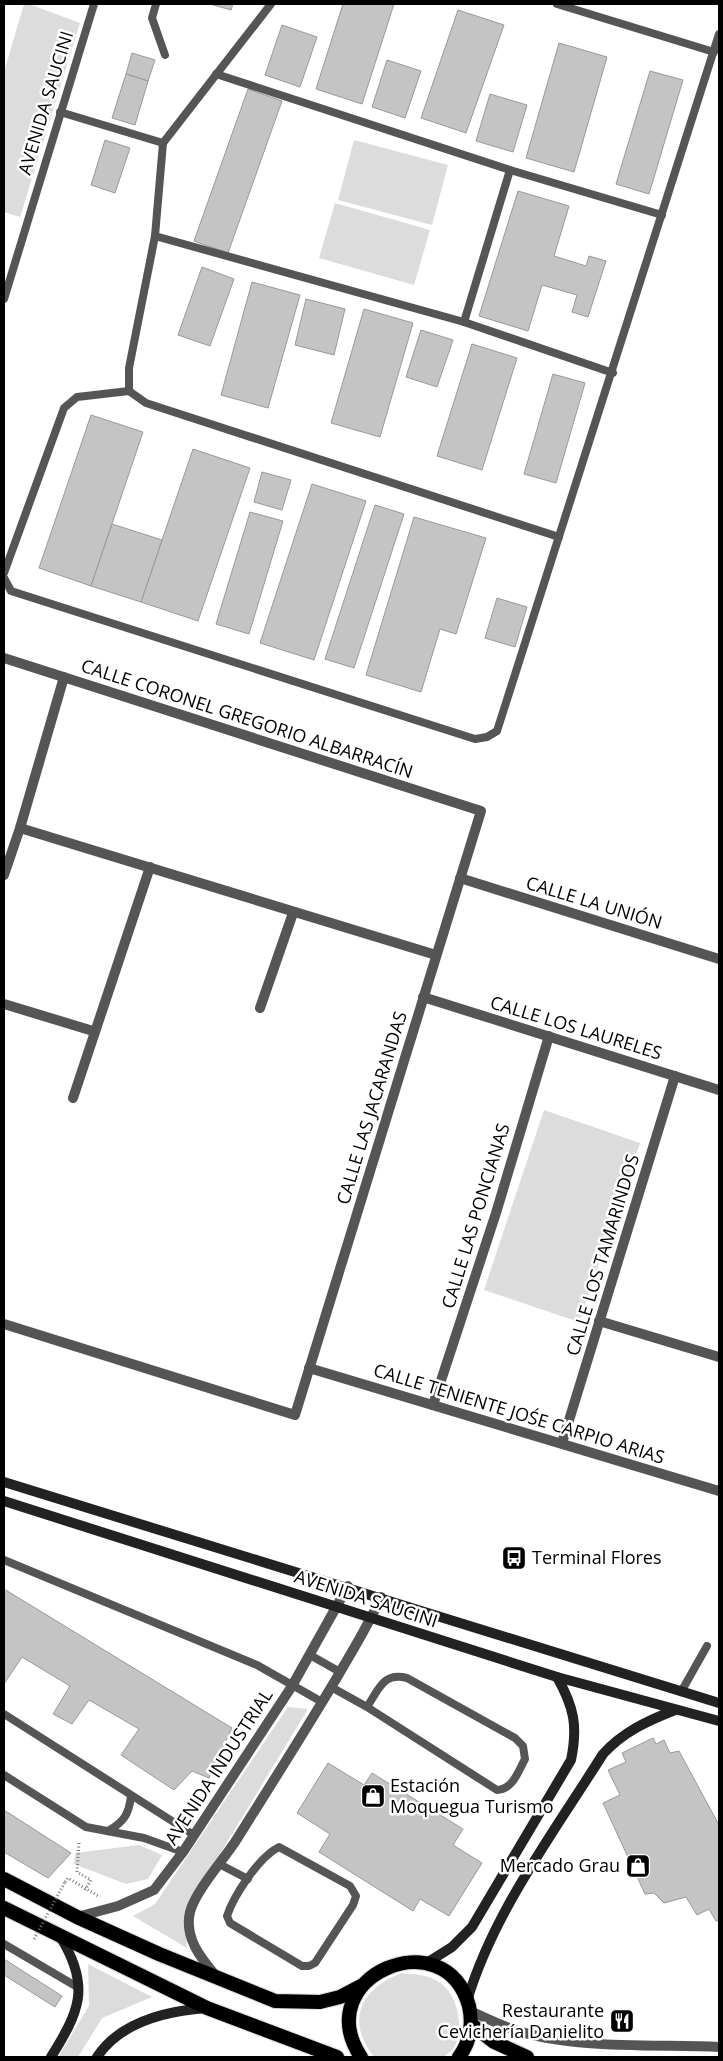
<svg xmlns="http://www.w3.org/2000/svg" width="723" height="2061" viewBox="0 0 723 2061" font-family="'Open Sans',sans-serif">
<rect width="100%" height="100%" fill="#fff"/>
<g fill="#dcdcdc">
<path d="M24 4H29L80 23 20 217 4 212V72Z"/>
<path d="M354 140 448 165 432 225 338 200Z"/>
<path d="M335 203 430 230 414 285 319 258Z"/>
<path d="M544 1110 640 1143 579 1322 484 1290Z"/>
<path d="M288 1707 308 1709 185 1911 187 1948 133 1916 155 1904Z"/>
<path d="M139 1845 162 1855 148 1879 126 1884 74 1864 75 1853Z"/>
<path d="M88 1964 152 1997 102 2018 78 2057H58L89 2006Z"/>
<path d="M401 1973C416 1974 430 1975 442 1984 458 1997 464 2028 455 2046 453 2050 447 2054 444 2057H374C345 2020 361 1989 401 1973Z"/>
</g>
<g fill="#c4c4c4" stroke="#999">
<path d="M210 4H233L231 10Z"/>
<path d="M343 4H394L362 104 316 89Z"/>
<path d="M458 10 504 25 466 133 421 118Z"/>
<path d="M282 25 317 37 300 87 265 75Z"/>
<path d="M559 43 607 57 574 172 526 158Z"/>
<path d="M132 53 155 60 148 81 126 74Z"/>
<path d="M387 60 421 71 405 118 372 107Z"/>
<path d="M650 71 683 80 649 194 616 184Z"/>
<path d="M126 74 148 81 135 125 112 118Z"/>
<path d="M248 89 282 101 228 253 194 241Z"/>
<path d="M490 94 527 105 513 152 476 141Z"/>
<path d="M105 140 130 148 115 193 91 185Z"/>
<path d="M518 191 569 206 554 256 586 266 589 256 606 261 588 317 572 312 577 295 542 285 528 331 479 316Z"/>
<path d="M202 267 234 279 210 346 178 335Z"/>
<path d="M252 282 300 295 268 408 221 395Z"/>
<path d="M306 299 345 309 334 355 295 345Z"/>
<path d="M364 309 413 323 380 437 331 423Z"/>
<path d="M421 330 453 340 437 387 406 377Z"/>
<path d="M472 344 517 358 482 470 437 456Z"/>
<path d="M553 374 585 383 556 483 524 474Z"/>
<path d="M91 415 143 432 91 586 39 568Z"/>
<path d="M193 449 250 468 198 621 141 602Z"/>
<path d="M262 472 291 480 282 510 254 502Z"/>
<path d="M312 484 366 501 314 660 260 643Z"/>
<path d="M375 505 404 514 354 668 325 659Z"/>
<path d="M250 512 283 521 249 634 216 624Z"/>
<path d="M414 517 486 538 456 634 440 629 421 692 366 675Z"/>
<path d="M112 524 162 540 141 602 91 586Z"/>
<path d="M497 598 527 607 515 647 485 638Z"/>
<path d="M4 1589 232 1728 209 1778 192 1771 174 1790 121 1755 139 1729 89 1700 72 1724 53 1714 70 1686 22 1657 4 1684Z"/>
<path d="M653 1738 656 1744 664 1740 670 1753 679 1751 719 1825V1921H716L709 1909 697 1915 686 1897 664 1903 654 1893 645 1894 603 1803 620 1795 608 1770 626 1762 622 1753Z"/>
<path d="M328 1763 364 1785 372 1773 463 1829 453 1845 482 1863 449 1916 420 1899 413 1911 319 1852 330 1834 297 1813Z"/>
<path d="M4 1810 71 1853 48 1878 4 1852Z"/>
<path d="M4 1959 62 1996 55 2007 4 1975Z"/>
</g>
<g fill="none" stroke-linecap="round" stroke-linejoin="round">
<defs>
<g id="trunk">
<path d="M4 1879 77 1917 159 1954 275 2001 320 2002 340 1997 361 1986"/>
<path d="M4 1908 207 2008 337 2057"/>
<path d="M471 2024 494 2042 527 2057"/>
<path d="M361 2057C308 1977 445 1918 469 2006 473 2024 470 2042 459 2057"/>
</g>
</defs>
<use href="#trunk" stroke="#dbdbdb" stroke-width="16"/>
<g stroke="#777" stroke-width="3" stroke-dasharray="1 2.5" stroke-linecap="butt">
<path d="M79 1843 77 1872 91 1880 85 1890"/>
<path d="M65 1882 68 1878 100 1897"/>
</g>
<g stroke="#555" stroke-width="8">
<path d="M156 4 152 18 165 55"/>
<path d="M271 4 163 143 155 236 129 368V391L146 403 559 537"/>
<path d="M557 4 714 52"/>
<path d="M216 74 510 170 662 215"/>
<path d="M60 112 163 143"/>
<path d="M155 236 464 322 613 373"/>
<path d="M4 299 94 4"/>
<path d="M464 322 510 170"/>
<path d="M4 573 64 408 77 397 129 391"/>
<path d="M4 578 11 591 475 739 487 737 497 731 719 34"/>
<path d="M4 1560 257 1665 322 1702"/>
<path d="M310 1655 340 1672"/>
<path d="M331 1687 367 1707 497 1790C513 1789 518 1772 525 1759L523 1746 515 1738 407 1678C383 1672 379 1689 367 1707"/>
<path d="M681 1692 707 1646"/>
<path d="M4 1714 194 1835"/>
<path d="M4 1775 86 1827 144 1838 183 1852"/>
<path d="M108 1831C124 1822 129 1814 131 1796"/>
<path d="M279 1847 350 1886 356 1896 353 1905 315 1963 309 1966H302L230 1923 227 1916C234 1895 259 1857 279 1847Z"/>
<path d="M221 1865 248 1879"/>
<path d="M4 1944 79 1988"/>
</g>
<g stroke="#555" stroke-width="10">
<path d="M4 658 481 811 295 1415 4 1324"/>
<path d="M20 828 436 955"/>
<path d="M4 875 20 828 64 677"/>
<path d="M460 878 719 959"/>
<path d="M423 997 719 1090"/>
<path d="M4 1004 93 1031"/>
<path d="M260 1008 293 913"/>
<path d="M73 1098 150 867"/>
<path d="M599 1321 719 1357"/>
<path d="M309 1368 719 1491"/>
<path d="M433 1405 496 1213 549 1036"/>
<path d="M562 1443 675 1076"/>
<path d="M77 1917 118 1906 154 1890 183 1852 292 1686 348 1586"/>
<path d="M216 1976C201 1958 184 1938 190 1912 195 1892 223 1860 235 1842 270 1786 306 1730 339 1674 354 1648 369 1624 381 1597"/>
<path d="M470 2011C484 2017 498 2024 512 2029 573 2050 656 2044 719 2047"/>
</g>
<g stroke="#222" stroke-width="10">
<path d="M4 1482 719 1703"/>
<path d="M4 1501 557 1677 719 1721"/>
<path d="M425 1964 452 1947 472 1927 571 1760C578 1726 574 1707 557 1677"/>
<path d="M467 2001C493 1913 554 1832 603 1754 623 1732 647 1721 675 1710"/>
<path d="M51 2057C79 2012 91 1987 61 1938"/>
<path d="M97 2057C120 2022 167 2011 206 2008"/>
</g>
<use href="#trunk" stroke="#000" stroke-width="14"/>
<path stroke="#777" stroke-width="3" stroke-dasharray="1 2.5" stroke-linecap="butt" d="M34 1939 65 1882"/>
</g>
<defs>
<symbol id="bus-square" viewBox="-11 -11 22 22"><rect x="-9" y="-9" width="18" height="18" rx="4" fill="#000" stroke="#fff"/><path d="M-5-6H5V4H4V6H2V4H-2V6H-4V4H-5ZM-3.5-4V0h7V-4ZM-3.5 1.2v1.5H-2V1.2ZM2 1.2v1.5H3.5V1.2Z" fill="#fff"/></symbol>
<symbol id="shop-square" viewBox="-11 -11 22 22"><rect x="-9" y="-9" width="18" height="18" rx="4" fill="#000" stroke="#fff"/><path d="M-5-2.5h2.3a2.7 3.5 0 0 1 5.4 0H5L5.5 6h-11ZM-1.5-2.5h3a1.5 2.3 0 0 0-3 0Z" fill="#fff"/></symbol>
<symbol id="restaurant-square" viewBox="-11 -11 22 22"><rect x="-9" y="-9" width="18" height="18" rx="4" fill="#000" stroke="#fff"/><path d="M-5-6h1v4h1v-4h1v4h1v-4h1v5L-1.5 .5V6h-2V.5L-5-1ZM5-6V6H3V1.5H1.5Q1.5-4 5-6Z" fill="#fff"/></symbol>
</defs>
<g fill-rule="evenodd">
<use href="#bus-square" x="500" y="1544" width="28" height="28"/>
<use href="#shop-square" x="359" y="1782" width="28" height="28"/>
<use href="#shop-square" x="624" y="1852" width="28" height="28"/>
<use href="#restaurant-square" x="608" y="2007" width="28" height="28"/>
</g>
<g text-anchor="middle" stroke-width="5" stroke-linejoin="round" paint-order="stroke">
<g font-size="18" fill="#000" stroke="#fff">
<text transform="translate(46 103) rotate(-73)" y="6">AVENIDA SAUCINI</text>
<text transform="translate(247 719) rotate(18)" y="6">CALLE CORONEL GREGORIO ALBARRACÍN</text>
<text transform="translate(594 903) rotate(17)" y="6">CALLE LA UNIÓN</text>
<text transform="translate(576 1028) rotate(17)" y="6">CALLE LOS LAURELES</text>
<text transform="translate(372 1108) rotate(-73)" y="6">CALLE LAS JACARANDAS</text>
<text transform="translate(476 1216) rotate(-73)" y="6">CALLE LAS PONCIANAS</text>
<text transform="translate(603 1255) rotate(-73)" y="6">CALLE LOS TAMARINDOS</text>
<text transform="translate(519 1414) rotate(17)" y="6">CALLE TENIENTE JOŚE CARPIO ARIAS</text>
<text transform="translate(366 1599) rotate(18)" y="6">AVENIDA SAUCINI</text>
<text transform="translate(219 1767) rotate(-57)" y="6">AVENIDA INDUSTRIAL</text>
</g>
<g font-size="18" fill="#000" stroke="#fff" text-anchor="start">
<text x="532" y="1564">Terminal Flores</text>
<text x="390" y="1792">Estación<tspan x="390" dy="21">Moquegua Turismo</tspan></text>
<text x="620" y="1872" text-anchor="end">Mercado Grau</text>
<text x="604" y="2017" text-anchor="end">Restaurante<tspan x="604" dy="21">Cevichería Danielito</tspan></text>
</g>
</g>
<rect width="723" height="2061" fill="none" stroke="#000000" stroke-width="10"/>
</svg>
